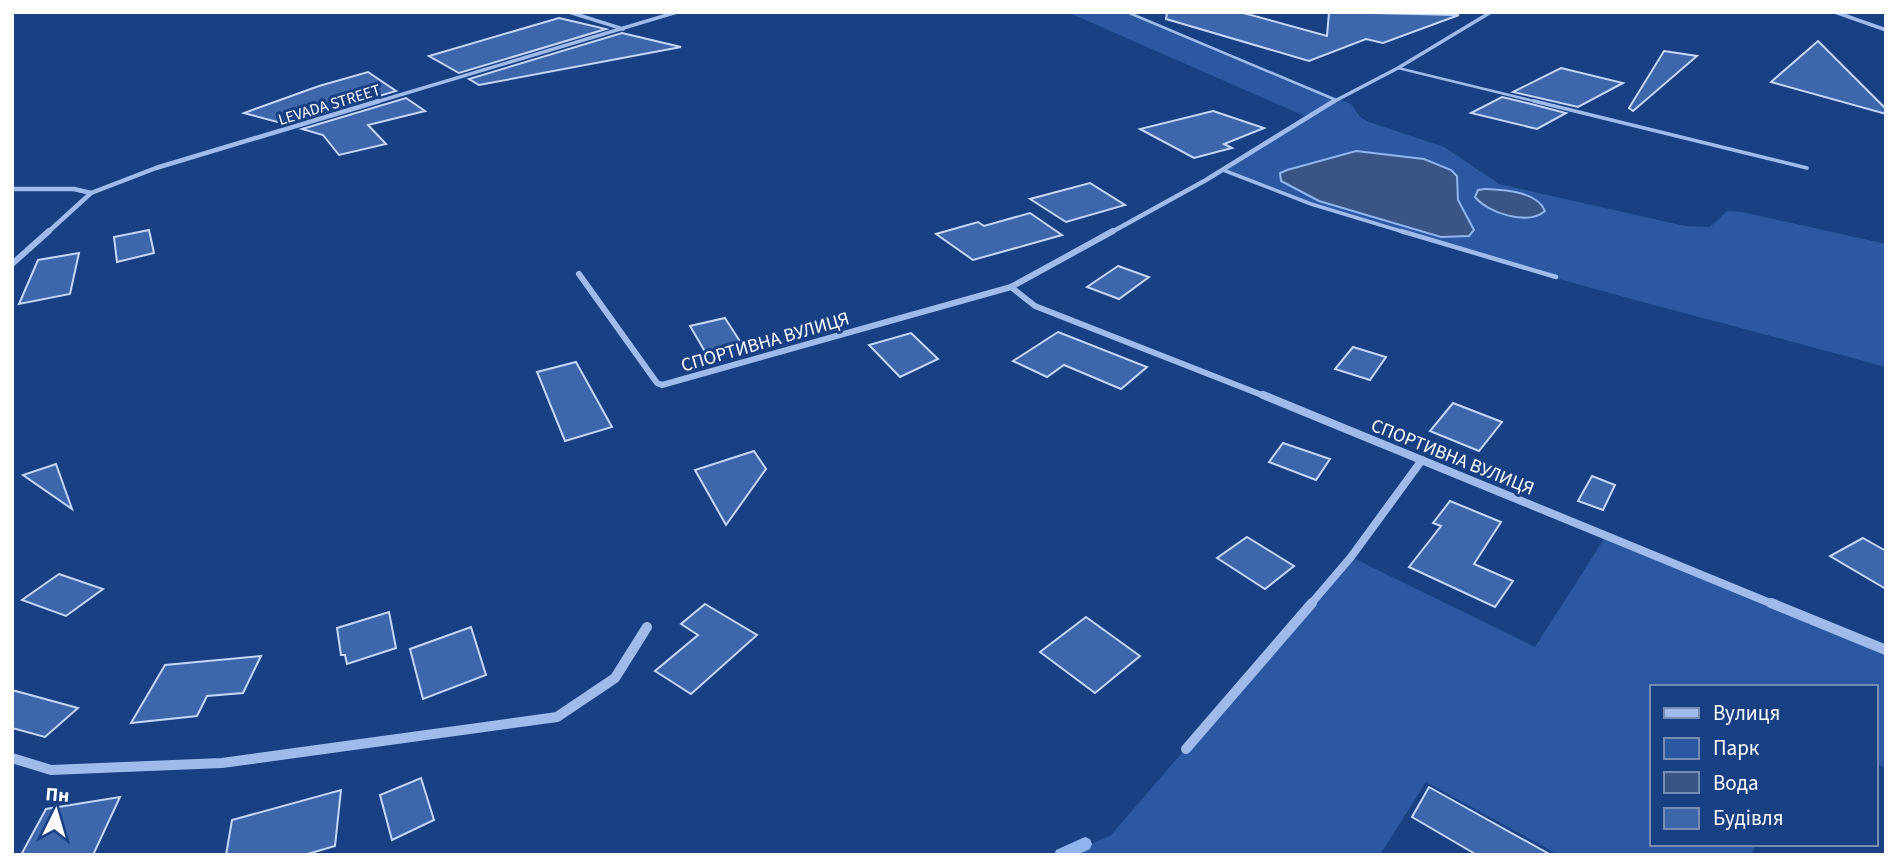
<svg xmlns="http://www.w3.org/2000/svg" width="1898" height="867" viewBox="0 0 1898 867" font-family="'Source Sans 3',sans-serif">
<rect width="100%" height="100%" fill="#194082"/>
<g fill="#2c58a2">
<path d="M1067 12H1127L1351 104 1360 117 1369 122 1444 147 1499 184 1685 226 1710 227 1727 211 1742 212 1886 244V367C1664 306 1437 254 1223 170L1307 117Z"/>
<path d="M1606 536 1886 650V768L1875 764V687H1651V844H1755L1752 855H1559L1426 782 1380 855H1067L1111 835 1351 557 1535 647Z"/>
</g>
<g fill="#395586" stroke="#90b5ee" stroke-width="2">
<path d="M1356 151 1424 159 1451 170 1457 176 1458 200 1474 230 1469 236 1441 237 1319 201 1281 181 1280 173 1287 170Z"/>
<path d="M1485 189C1504 190 1537 191 1545 211 1528 226 1488 213 1475 197L1478 190Z"/>
</g>
<g fill="none" stroke-linecap="round" stroke-linejoin="round">
<path fill="#90b5ee" fill-rule="evenodd" d="M1085 837 1090 839 1092 844 1090 849 1077 855H1054L1056 850Z"/>
</g>
<g fill="#3e66aa" stroke="#c3d7f8" stroke-width="2">
<path d="M1167 12H1240L1327 36 1329 12 1459 15 1383 43 1366 39 1309 61 1166 19Z"/>
<path d="M559 18 606 29 459 73 429 56Z"/>
<path d="M622 33 681 47 479 85 469 79Z"/>
<path d="M1818 41 1886 109V114L1771 82Z"/>
<path d="M1664 51 1697 56 1633 111 1629 108Z"/>
<path d="M1561 68 1623 83 1578 107 1513 92Z"/>
<path d="M368 72 396 91 285 124 244 113 319 86Z"/>
<path d="M1502 97 1531 104 1566 113 1537 129 1471 113Z"/>
<path d="M406 98 425 111 368 125 386 144 339 155 323 135 302 129Z"/>
<path d="M1213 111 1264 128 1224 144 1232 148 1194 158 1140 129Z"/>
<path d="M1090 183 1125 205 1066 222 1030 199Z"/>
<path d="M1030 213 1062 235 973 260 936 234 978 222 984 226Z"/>
<path d="M149 230 154 253 117 262 114 237Z"/>
<path d="M79 253 70 294 19 304 38 260Z"/>
<path d="M1118 266 1149 277 1119 299 1087 287Z"/>
<path d="M725 318 743 346 707 355 690 326Z"/>
<path d="M1058 332 1147 367 1121 389 1064 365 1047 377 1013 361Z"/>
<path d="M911 333 938 359 900 377 869 345Z"/>
<path d="M1353 347 1386 357 1370 380 1335 369Z"/>
<path d="M576 362 612 427 565 441 537 372Z"/>
<path d="M1453 403 1502 422 1479 451 1430 431Z"/>
<path d="M1283 443 1330 459 1316 480 1269 462Z"/>
<path d="M754 451 766 469 726 525 695 470Z"/>
<path d="M56 464 72 509 23 475Z"/>
<path d="M1592 476 1615 485 1603 510 1578 501Z"/>
<path d="M1450 501 1501 522 1474 564 1513 581 1495 607 1409 567 1441 526 1433 523Z"/>
<path d="M1247 537 1294 566 1265 589 1217 558Z"/>
<path d="M1863 538 1886 551V589L1830 556Z"/>
<path d="M59 574 103 589 66 616 22 600Z"/>
<path d="M705 604 757 635 691 694 655 671 698 635 681 624Z"/>
<path d="M389 612 396 648 347 664 345 655H341L337 628Z"/>
<path d="M1086 617 1140 656 1095 693 1040 652Z"/>
<path d="M471 627 486 675 423 699 410 649Z"/>
<path d="M261 656 243 693 207 696 197 716 131 723 165 665Z"/>
<path d="M12 690 78 708 45 737 12 728Z"/>
<path d="M421 778 434 820 392 840 380 795Z"/>
<path d="M1429 787 1551 855H1477L1412 817Z"/>
<path d="M341 790 335 846 304 855H226L232 820Z"/>
<path d="M120 797 93 855H21L46 809Z"/>
</g>
<g fill="none" stroke-linecap="round" stroke-linejoin="round">
<g stroke="#9ebbeb" stroke-width="2.5">
<path d="M1127 12 1336 100"/>
<path d="M1398 68 1542 103"/>
</g>
<g stroke="#9ebbeb" stroke-width="3.5">
<path d="M1534 101 1807 168"/>
<path d="M1223 170 1311 204 1407 233"/>
</g>
<path stroke="#9ebbeb" stroke-width="4.5" d="M1401 231 1556 277"/>
<g stroke="#9ebbeb" stroke-width="3.5">
<path d="M569 12 623 29"/>
<path d="M1835 12 1886 30"/>
<path d="M373 103 677 12"/>
<path d="M1331 103 1398 68 1491 12"/>
</g>
<g stroke="#9ebbeb" stroke-width="4.5">
<path d="M12 189H74L91 193"/>
<path d="M47 233 91 193 156 168 379 101"/>
<path d="M1110 233 1206 180 1334 101"/>
</g>
<g stroke="#9ebbeb" stroke-width="6">
<path d="M12 264 49 231"/>
<path d="M579 274 657 383 662 385 1011 287 1113 231"/>
<path d="M1011 287 1035 306 1267 397"/>
</g>
<g stroke="#9ebbeb" stroke-width="8">
<path d="M1263 395 1775 605"/>
<path d="M1310 605 1351 557 1422 460"/>
</g>
<g stroke="#9ebbeb" stroke-width="10">
<path d="M1771 603 1886 650"/>
<path d="M1186 749 1312 603"/>
<path d="M12 758 51 770 222 763 557 717 615 678 647 627"/>
</g>
</g>
<g text-anchor="middle" stroke-width="6" stroke-linejoin="round" paint-order="stroke">
<g font-size="16" fill="#fff" stroke="#194082">
<text transform="translate(329 104) rotate(-17)" y="6">LEVADA STREET</text>
</g>
<g font-size="19" fill="#fff" stroke="#194082">
<text transform="translate(765 341) rotate(-16)" y="7">СПОРТИВНА ВУЛИЦЯ</text>
<text transform="translate(1453 456) rotate(22)" y="7">СПОРТИВНА ВУЛИЦЯ</text>
</g>
</g>
<rect width="1898" height="867" fill="none" stroke="#ffffff" stroke-width="28"/>
<rect x="1650" y="685" width="228" height="161" fill="#194082" stroke="#758cb4" stroke-width="2"/>
<rect x="1664" y="708" width="35" height="10" fill="#9ebbeb" stroke="#758cb4" stroke-width="2"/>
<text x="1713" y="720" font-size="21" fill="#ffffff">Вулиця</text>
<rect x="1664" y="738" width="35" height="21" fill="#2c58a2" stroke="#758cb4" stroke-width="2"/>
<text x="1713" y="755" font-size="21" fill="#ffffff">Парк</text>
<rect x="1664" y="772" width="35" height="21" fill="#395586" stroke="#758cb4" stroke-width="2"/>
<text x="1713" y="790" font-size="21" fill="#ffffff">Вода</text>
<rect x="1664" y="808" width="35" height="21" fill="#3e66aa" stroke="#758cb4" stroke-width="2"/>
<text x="1713" y="825" font-size="21" fill="#ffffff">Будівля</text>
<g transform="translate(56 811) rotate(5)" stroke="#194082" stroke-width="5" paint-order="stroke">
<path d="M0-5L12 26L0 18L-12 26Z" fill="#ffffff"/>
<text y="-10" font-size="19" font-weight="bold" text-anchor="middle" fill="#ffffff">Пн</text>
</g>
</svg>
